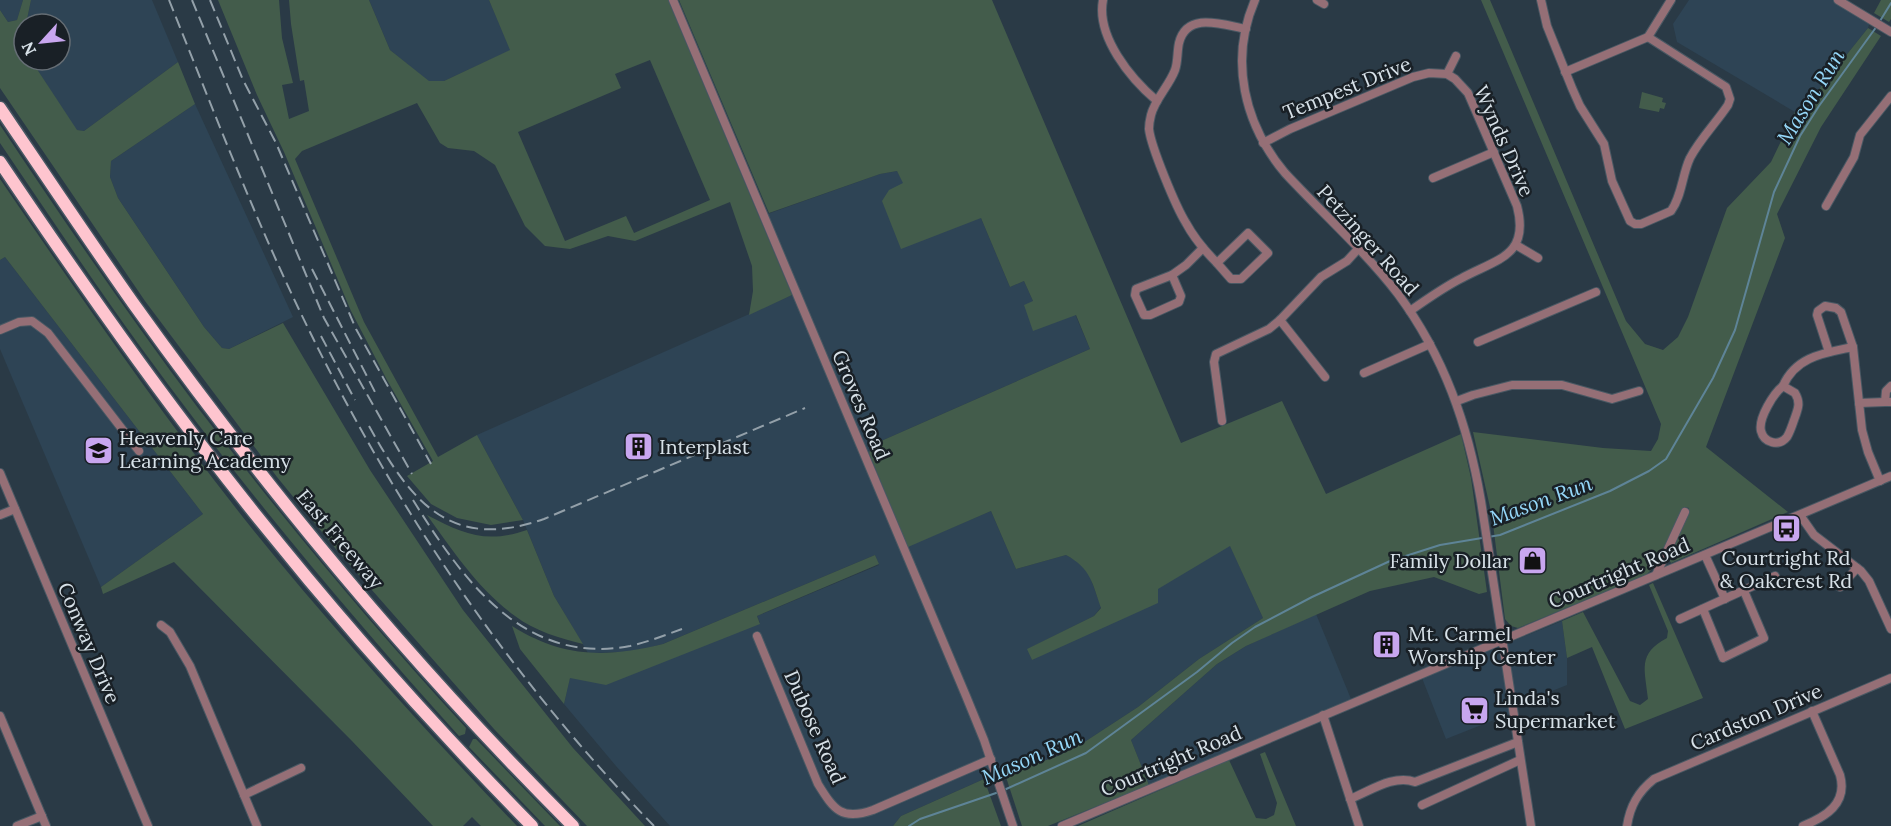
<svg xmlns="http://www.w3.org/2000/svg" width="1891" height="826" viewBox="0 0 1891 826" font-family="Lora,serif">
<rect width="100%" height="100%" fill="#2a3a46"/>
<g fill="#2e4455">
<path d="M0 0H23L17 20 8 22 0 10Z"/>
<path d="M31 0H152L178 62 84 131 76 130 31 60H60V24H26Z"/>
<path d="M369 0H489L511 50 444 81H428L390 50Z"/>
<path d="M1689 0H1836L1870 21 1868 28 1804 108 1795 112 1677 42 1673 24Z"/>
<path d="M195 104 293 317 229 349 222 348 204 327 118 198 110 177 111 161Z"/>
<path d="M897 171 904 183 981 218 1010 287 1024 281 1033 301 1075 314 1090 349 872 445 908 546 991 511 1016 569 1066 555 1082 564 1089 574 1101 607 1094 616 1028 649 1032 660 1230 545 1263 618 1199 659 1138 707 1086 741 1058 756 984 779 901 816 893 826H670L616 766 564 704 570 677 760 623 757 616 879 565 875 555 663 644 632 652 588 653 554 596 523 520 477 435 792 295 759 217 880 174Z"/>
<path d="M5 257 203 514 101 587 0 349V260Z"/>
<path d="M1316 614 1351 699 1149 785 1131 740 1217 664 1246 646Z"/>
<path d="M1562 621 1567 658V685L1509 708V714L1446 739 1422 678Z"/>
</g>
<g fill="#435c4b" fill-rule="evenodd">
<path d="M23 0H31L26 24H24V60H31L77 130 84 131 178 62 195 104 111 161 110 177 118 198 204 327 222 348 229 349 283 323 370 470 463 610 573 748 645 826H587L494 729 335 548 277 477 145 301 0 88V10L8 22 17 20Z"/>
<path d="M218 0H279L282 38 293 83 282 85 289 119 309 111 304 80 300 81 291 24 289 0H369L390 50 429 81H444L510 50 489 0H668L792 295 749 315 753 291 752 266 730 202 635 241 608 236 570 249 545 246 525 226 495 165 474 151 448 148 440 143 417 103 302 151 295 159 364 322 438 457 477 435 523 520 491 525 457 518 431 504 407 476 433 461 387 380 351 311 284 152 257 95ZM650 60 710 200 634 233 626 216 565 241 518 132 621 88 615 74Z"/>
<path d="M679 0H992L1181 443 1282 401 1326 494 1461 434 1471 478 1487 592 1479 594 1434 577 1370 591 1246 646 1217 664 1131 740 1149 785 1048 826H1022L1005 774 1058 756 1086 741 1138 707 1199 659 1263 618 1230 546 1158 589V603L1032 660 1027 649 1094 616 1101 608C1092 582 1091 569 1066 555L1016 569 991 511 908 547 869 453 872 445 1090 349 1076 315 1033 331 1024 305 1033 301 1024 281 1010 287 981 218 901 249 882 201 889 190 903 183 897 171 880 174 769 213Z"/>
<path d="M1481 0H1490L1626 321 1645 344 1663 350 1678 337 1688 317 1727 208 1771 162 1795 112 1804 108 1868 28 1881 36 1821 127 1777 214 1785 238 1706 447 1788 512 1671 563 1668 558 1689 508 1684 507 1660 561 1646 575 1518 628 1511 626 1505 619 1492 516 1473 432 1603 448 1651 451 1658 439 1661 424Z"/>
<path d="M1881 0H1891V19L1889 22 1874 13Z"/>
<path d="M1642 92 1663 98 1662 102 1666 103 1664 109 1660 108 1659 112 1639 108Z"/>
<path d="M0 125C64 221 129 316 198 408 283 519 372 626 466 728L465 734 459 736C347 612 240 484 142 349 93 282 47 212 0 143Z"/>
<path d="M0 179C79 295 159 411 246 521 331 627 423 728 517 826H481L472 817 463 826H433L352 741 174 562 103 594 101 587 203 514 5 257 0 260Z"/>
<path d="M427 515C463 534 486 544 527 530L554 596 583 644C560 638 534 631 515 616 479 590 453 551 427 515Z"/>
<path d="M875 555 879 564 757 616 760 624 606 685 570 678 564 704 520 649 512 626C563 658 606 658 663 644Z"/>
<path d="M1653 583 1703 698 1625 729 1592 647 1567 658 1562 621 1583 612 1630 701 1640 705 1648 699C1645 669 1637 654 1667 638L1668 631 1649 585Z"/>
<path d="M473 739H476L560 826H545L469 747Z"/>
<path d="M1265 752 1296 826H1078L1229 760 1256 818 1266 819 1274 815 1277 803 1260 754Z"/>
<path d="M984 779 1001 826H893L901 816Z"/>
</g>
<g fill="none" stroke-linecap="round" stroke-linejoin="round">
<g stroke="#5e8497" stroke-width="2">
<path d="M1880 21 1891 3"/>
<path d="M1004 790 1086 753 1197 672 1232 643 1255 627 1312 597 1390 561 1440 545 1500 535 1610 491 1649 471 1666 459 1713 378 1735 330 1774 192 1800 136 1819 106 1877 26"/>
<path d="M909 826 920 819 999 792"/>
</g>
<defs>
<g id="minor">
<path d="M673 0 966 696 984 740 1013 826"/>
<path d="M1103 0C1096 37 1131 79 1157 101"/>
<path d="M1255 0C1229 60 1244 124 1285 173 1322 213 1364 250 1398 294 1444 356 1468 425 1481 501L1531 826"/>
<path d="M1317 0 1324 4"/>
<path d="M1541 0 1547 26 1572 88 1580 106 1604 144 1612 181 1630 221 1635 224H1641L1671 211C1682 196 1682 175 1690 158 1700 139 1716 123 1728 105L1730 99 1726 87 1648 37"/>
<path d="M1838 0 1891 32"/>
<path d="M1565 72 1648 37 1671 0"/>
<path d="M1447 74 1456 56"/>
<path d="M1263 143 1290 129 1413 77 1429 73 1447 74 1455 79 1468 93 1517 206C1530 256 1497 259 1462 278 1444 287 1427 299 1410 311"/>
<path d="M1433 178 1494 152"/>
<path d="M1826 206 1854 157 1860 135 1891 96"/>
<path d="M1248 233 1268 253 1241 279H1231L1217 263Z"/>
<path d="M1516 245 1538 258"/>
<path d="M1217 263C1205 251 1194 238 1186 223 1176 207 1151 147 1149 129 1149 125 1150 119 1151 115 1155 99 1169 86 1175 70 1178 62 1177 52 1179 43 1187 11 1223 25 1246 29"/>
<path d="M1172 275 1181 296 1179 302 1150 315H1144L1135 295 1136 289Z"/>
<path d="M1172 275 1186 265 1203 248"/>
<path d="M1280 320 1325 377"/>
<path d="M0 330 19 322 32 321 48 333 139 451"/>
<path d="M1478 342 1596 292"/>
<path d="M1829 352 1817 315 1818 311 1825 306 1836 308 1841 312 1853 347 1862 430 1868 452 1880 481"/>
<path d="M1364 373 1430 344"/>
<path d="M1783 386 1795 393C1801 403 1798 409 1794 420 1792 426 1790 432 1787 437 1779 447 1764 443 1761 431 1758 418 1774 393 1783 386Z"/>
<path d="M1783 386C1796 356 1825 353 1853 347"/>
<path d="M1891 386 1886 391 1885 402H1891"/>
<path d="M1457 401 1473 395 1512 385H1562L1612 399 1639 391"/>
<path d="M1859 403 1885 402"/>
<path d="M1222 421 1214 362 1216 354 1269 329 1280 320 1321 277 1347 261 1358 249"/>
<path d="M0 473 148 826"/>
<path d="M0 515 15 509"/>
<path d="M1800 515 1814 535 1861 571 1869 581 1891 629"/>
<path d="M1705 555 1725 599"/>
<path d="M1656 575 1685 512"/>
<path d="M1840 587 1857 568"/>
<path d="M1703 609 1723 658 1764 638 1744 591"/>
<path d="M1680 619 1775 576"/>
<path d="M161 625 170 632 190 666 257 826"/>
<path d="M757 636 818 784C834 810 842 821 873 810L991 759"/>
<path d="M1323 715 1359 826"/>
<path d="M0 716 46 826"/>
<path d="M244 795 301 768"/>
<path d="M1350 799C1370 791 1394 774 1415 782L1518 742"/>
<path d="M1422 805 1520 760"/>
<path d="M17 826 42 816"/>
<path d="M1062 826 1891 476"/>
<path d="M1627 826C1630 806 1638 792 1654 779L1891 678"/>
<path d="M1803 826C1825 817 1848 804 1840 775L1812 711"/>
</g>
<g id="highway">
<path d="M0 108C44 173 88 239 133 303 265 488 412 665 573 826"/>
<path d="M0 162C66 260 133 357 205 450 306 582 416 708 532 826"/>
</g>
</defs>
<use href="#minor" stroke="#495863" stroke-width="10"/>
<use href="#highway" stroke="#495863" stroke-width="15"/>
<use href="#minor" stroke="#956f76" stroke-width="8"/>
<use href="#highway" stroke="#fec5cf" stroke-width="12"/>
<g stroke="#93a0a9" stroke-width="2" stroke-dasharray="12 6" stroke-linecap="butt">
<path d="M169 0C213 109 255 220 307 326 396 509 512 680 654 826"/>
<path d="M192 0 324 318 412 474"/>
<path d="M210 0 243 80 276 143 356 329 431 464"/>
<path d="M312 269 376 394"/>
<path d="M321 336 355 400"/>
<path d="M369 426C411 502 450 552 544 519L805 408"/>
<path d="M413 500C462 579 523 666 630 646 648 642 665 635 682 629"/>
</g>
</g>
<defs>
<symbol id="building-square" viewBox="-11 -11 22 22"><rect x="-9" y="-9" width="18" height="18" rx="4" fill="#c8a6ef" stroke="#192026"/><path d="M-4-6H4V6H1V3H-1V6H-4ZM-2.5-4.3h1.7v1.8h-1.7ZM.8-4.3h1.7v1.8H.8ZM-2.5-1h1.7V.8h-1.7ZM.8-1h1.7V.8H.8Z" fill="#111"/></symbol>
<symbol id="school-square" viewBox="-11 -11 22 22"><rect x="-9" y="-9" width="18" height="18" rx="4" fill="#c8a6ef" stroke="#192026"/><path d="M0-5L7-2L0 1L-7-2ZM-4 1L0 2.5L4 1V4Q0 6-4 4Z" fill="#111"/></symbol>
<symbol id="bus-square" viewBox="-11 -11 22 22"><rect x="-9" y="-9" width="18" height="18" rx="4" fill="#c8a6ef" stroke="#192026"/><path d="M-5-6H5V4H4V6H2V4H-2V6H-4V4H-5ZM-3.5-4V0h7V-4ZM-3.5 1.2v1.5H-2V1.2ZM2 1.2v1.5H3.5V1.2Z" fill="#111"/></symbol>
<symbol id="shop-square" viewBox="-11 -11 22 22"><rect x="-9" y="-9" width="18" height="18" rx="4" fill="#c8a6ef" stroke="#192026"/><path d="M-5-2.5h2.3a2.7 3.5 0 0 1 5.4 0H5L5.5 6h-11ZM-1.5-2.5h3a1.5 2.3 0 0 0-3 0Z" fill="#111"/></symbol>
<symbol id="supermarket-square" viewBox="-11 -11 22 22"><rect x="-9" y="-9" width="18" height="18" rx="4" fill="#c8a6ef" stroke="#192026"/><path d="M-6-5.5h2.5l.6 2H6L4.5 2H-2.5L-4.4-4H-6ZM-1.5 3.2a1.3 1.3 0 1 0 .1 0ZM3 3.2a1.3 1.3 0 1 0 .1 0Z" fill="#111"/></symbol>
</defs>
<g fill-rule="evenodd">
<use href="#building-square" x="622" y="430" width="33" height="33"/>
<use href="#school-square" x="82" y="434" width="33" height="33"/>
<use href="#bus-square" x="1770" y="512" width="33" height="33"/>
<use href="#shop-square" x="1516" y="544" width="33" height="33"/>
<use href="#building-square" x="1370" y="628" width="33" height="33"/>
<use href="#supermarket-square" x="1458" y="694" width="33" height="33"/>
</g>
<g text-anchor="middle" stroke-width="5" stroke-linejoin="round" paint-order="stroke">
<g font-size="20" fill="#d7e1e8" stroke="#192026">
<text transform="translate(1347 88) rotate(-22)" y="7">Tempest Drive</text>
<text transform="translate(1504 141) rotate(66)" y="7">Wynds Drive</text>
<text transform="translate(1368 240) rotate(48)" y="7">Petzinger Road</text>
<text transform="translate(861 405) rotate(67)" y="7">Groves Road</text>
<text transform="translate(340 539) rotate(50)" y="7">East Freeway</text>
<text transform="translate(1619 573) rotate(-23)" y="7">Courtright Road</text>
<text transform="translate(89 643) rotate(67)" y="7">Conway Drive</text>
<text transform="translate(1756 717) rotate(-23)" y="7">Cardston Drive</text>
<text transform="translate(815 727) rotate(66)" y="7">Dubose Road</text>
<text transform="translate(1171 761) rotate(-23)" y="7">Courtright Road</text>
</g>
<g font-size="20" fill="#d7e1e8" stroke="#192026" text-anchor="start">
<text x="119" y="445">Heavenly Care<tspan x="119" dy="23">Learning Academy</tspan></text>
<text x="659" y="454">Interplast</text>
<text x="1786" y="565" text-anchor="middle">Courtright Rd<tspan x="1786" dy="23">&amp; Oakcrest Rd</tspan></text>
<text x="1511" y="568" text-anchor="end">Family Dollar</text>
<text x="1408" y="641">Mt. Carmel<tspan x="1408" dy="23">Worship Center</tspan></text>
<text x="1495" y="705">Linda's<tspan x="1495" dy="23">Supermarket</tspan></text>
</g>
<g font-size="21" font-style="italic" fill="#95d7f8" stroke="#192026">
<text transform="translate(1811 97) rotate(-58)" y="7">Mason Run</text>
<text transform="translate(1541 501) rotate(-20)" y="7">Mason Run</text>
<text transform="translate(1032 757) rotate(-24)" y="7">Mason Run</text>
</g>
</g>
<g transform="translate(42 42) rotate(243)"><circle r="28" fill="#192026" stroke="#656d74" stroke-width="1.5"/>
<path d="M0-4.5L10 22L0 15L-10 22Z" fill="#c8a6ef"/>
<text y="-9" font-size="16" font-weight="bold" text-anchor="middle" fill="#d7e1e8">N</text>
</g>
</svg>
